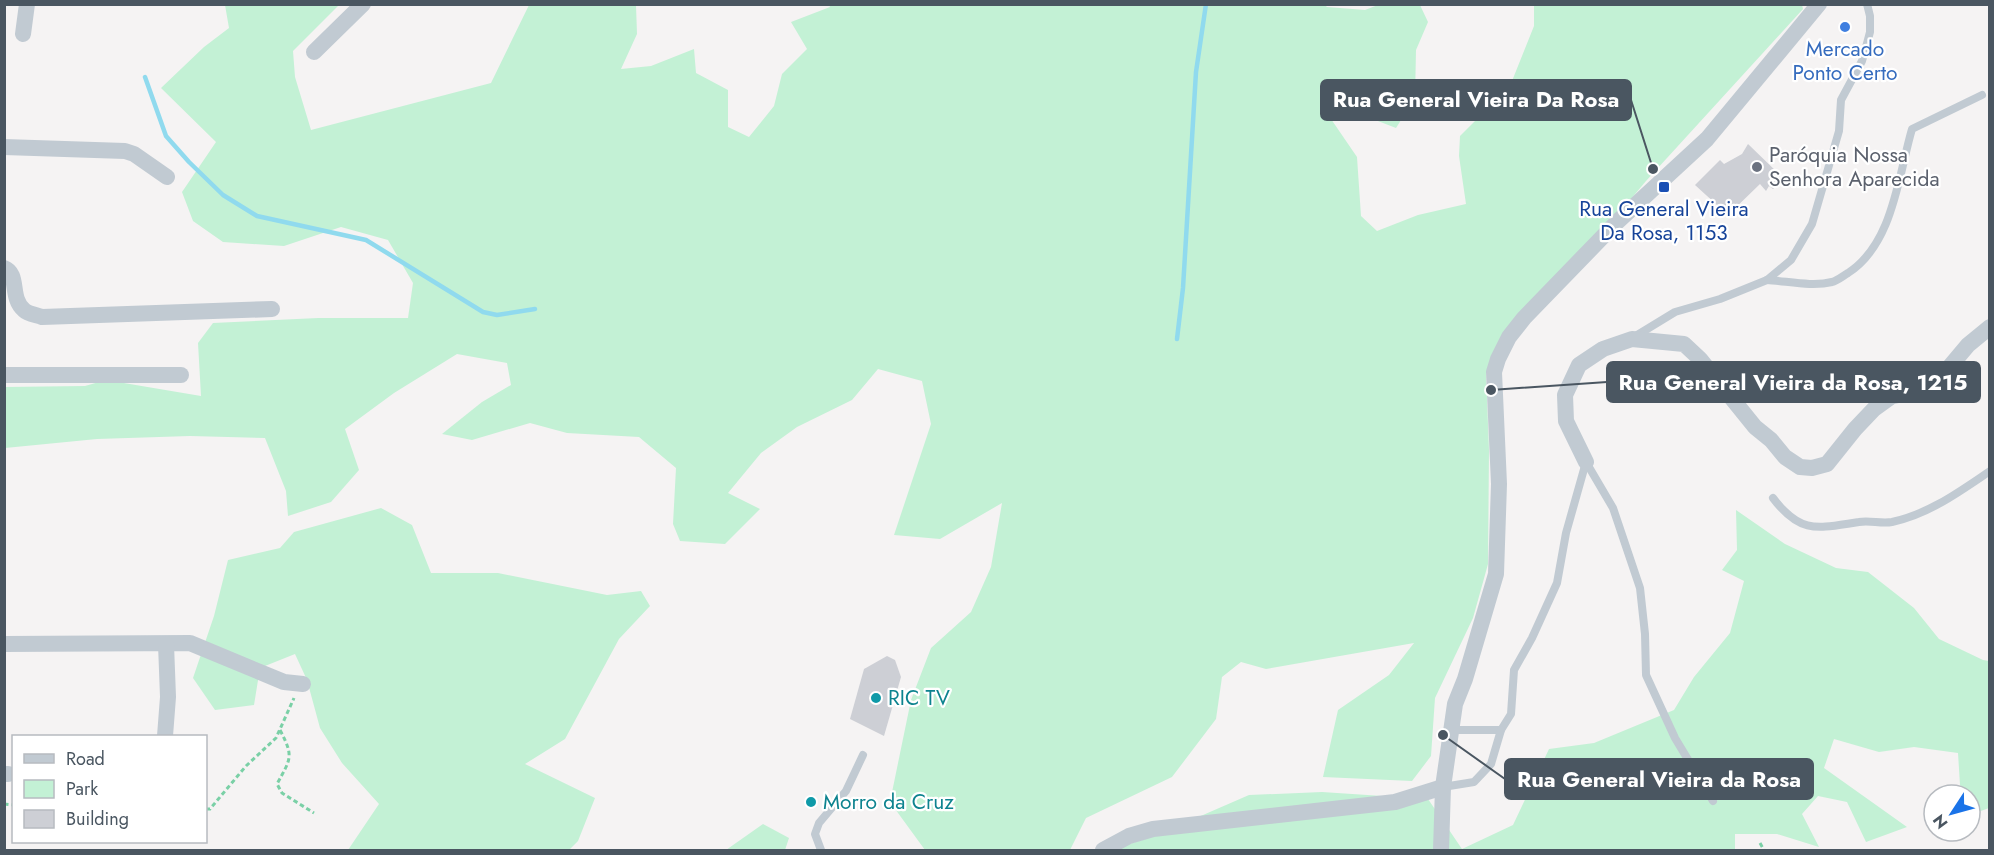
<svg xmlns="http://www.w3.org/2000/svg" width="1994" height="855" viewBox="0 0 1994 855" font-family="Jost,sans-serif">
<rect width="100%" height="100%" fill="#f5f3f3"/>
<g fill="#c3f1d5">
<path d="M1324 4 1327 7 1365 10 1378 5H1420L1428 22 1416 50 1415 98 1396 128 1352 111 1331 119 1357 157 1361 216 1377 231 1418 215 1466 204 1459 156 1460 136 1510 86 1534 26V5H1802L1803 9 1646 181 1486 372 1489 450 1488 564 1473 618 1435 698 1431 756 1412 781 1323 777 1338 710 1389 675 1414 643 1266 669 1241 662 1222 677 1216 719 1172 777 1086 818 1070 850H925L890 802 911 700 931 648 971 612 991 567 1002 503 940 539 894 535 931 424 922 381 878 369 852 400 797 427 761 453 728 493 760 509 725 544 680 541 673 524 676 468 639 437 567 433 530 423 472 440 442 434 482 402 511 385 507 363 457 354 394 393 345 429 359 470 331 502 288 516 286 491 265 438 190 436 97 439 5 448 4 387 85 386 106 380 201 396 198 343 213 323 318 318H408L413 283 388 240 341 227 284 246 223 242 193 221 182 192 216 142 161 88 204 47 229 28 225 5H339L293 51 295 77 311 130 491 83 529 5H636L637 34 621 69 651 66 694 49 696 73 728 90V127L749 137 774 106 782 74 807 49 791 22 830 7 829 5Z"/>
<path d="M381 508 412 525 431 573H498L607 595 641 591 650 606 619 639 565 739 525 764 595 798 578 841 569 850H348L379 804 342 763 320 728 307 680 295 654 260 668 254 705 215 710 193 678 214 616 228 560 280 548 294 532Z"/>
<path d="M1736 510 1785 544 1836 568 1868 572 1914 608 1939 639 1983 660 1989 661V808L1978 812 1970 800V795H1967L1960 785 1958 753 1914 747 1879 752 1834 739 1824 768 1907 827 1866 842 1847 802 1818 796 1802 814 1819 847 1777 834H1735V850H1111L1157 835 1249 795 1322 792 1428 799 1462 849 1513 825 1549 749 1594 743 1674 710 1694 677 1730 633 1744 581 1722 570 1737 550Z"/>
<path d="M763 824 789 838 785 850H726Z"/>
</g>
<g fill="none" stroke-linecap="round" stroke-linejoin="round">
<g stroke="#90daee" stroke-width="4.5">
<path d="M145 77 166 136 189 162 223 195 257 216 366 240 483 312 497 315 535 309"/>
<path d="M1177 339 1183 288 1196 72 1206 4"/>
</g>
</g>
<g fill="#cdcfd5">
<path d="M1748 144 1780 175V182L1773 189 1769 186 1766 191 1760 184 1728 215 1695 185 1720 160 1724 164 1742 154Z"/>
<path d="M887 656 895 660 901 677 884 736 850 719 864 669Z"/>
</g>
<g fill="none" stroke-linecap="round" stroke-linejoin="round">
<g stroke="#7ad0a6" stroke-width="3" stroke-dasharray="4.5 3" stroke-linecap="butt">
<path d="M280 730C294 757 291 758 277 784L282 793 314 813"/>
<path d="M4 804 14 805"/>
<path d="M206 809H210L246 766 276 738 294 698"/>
<path d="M1760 843 1764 850"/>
</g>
<g stroke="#c1cad2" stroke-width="8">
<path d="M1767 280C1787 281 1812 287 1832 282 1837 281 1843 276 1848 273 1893 244 1898 177 1912 129L1982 95"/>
<path d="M1634 337 1675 312 1720 299 1767 280 1791 260 1812 224 1839 131 1841 100 1862 61 1866 47 1870 32V16L1867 4"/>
<path d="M1586 462 1613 508 1640 588 1645 634 1646 675 1675 738 1713 801"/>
<path d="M1773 498C1801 535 1818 528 1859 522 1870 520 1881 524 1892 522 1929 514 1959 492 1990 471"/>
<path d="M1451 730H1501L1511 714 1514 670 1532 638 1557 583 1566 533 1586 462"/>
<path d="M1443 787 1474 782 1491 764 1501 730"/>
<path d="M821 850 815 834 819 823 846 791 863 755"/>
</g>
<g stroke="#c1cad2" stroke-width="16">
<path d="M23 34 27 4"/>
<path d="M314 52 363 4"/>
<path d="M4 147 125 151 134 154 167 177"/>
<path d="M4 268C20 274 9 297 24 310 28 314 37 315 42 317L272 309"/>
<path d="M4 375H181"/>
<path d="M1586 462 1566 421 1565 395 1579 365 1603 349 1632 339 1684 344 1700 359 1755 427 1771 440 1785 457 1800 467 1812 468 1827 464 1855 429 1874 409 1892 396 1926 390 1936 383 1968 345 1990 327"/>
<path d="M4 644 190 643 284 682 303 684"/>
<path d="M165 736 168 697 166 644"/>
<path d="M4 774H8"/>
<path d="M1103 850 1129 836 1153 829 1395 802 1443 787"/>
<path d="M1441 850 1443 787 1455 704 1465 679 1496 574 1499 484 1494 372 1498 359 1509 337 1524 318 1616 223 1707 139 1819 4"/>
</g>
</g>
<circle fill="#3f7fe0" stroke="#fff" stroke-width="2" cx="1845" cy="27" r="6"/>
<circle fill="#6b7280" stroke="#fff" stroke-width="2" cx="1757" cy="167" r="6"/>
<rect fill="#1a4fb4" stroke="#fff" stroke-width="2" x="1658" y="181" width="12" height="12" rx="3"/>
<g fill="#0f9aa8" stroke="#fff" stroke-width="2">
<circle cx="876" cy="698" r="6"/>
<circle cx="811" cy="802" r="6"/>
</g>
<g text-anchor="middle" stroke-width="4.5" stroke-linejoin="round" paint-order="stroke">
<g font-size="21" fill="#366cbe" stroke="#fff">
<text x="1845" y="56">Mercado<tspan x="1845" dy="24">Ponto Certo</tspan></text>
</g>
<g font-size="21" fill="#5b616d" stroke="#fff" text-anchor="start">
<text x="1769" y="162">Paróquia Nossa<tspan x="1769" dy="24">Senhora Aparecida</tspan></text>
</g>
<g font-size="21" fill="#164399" stroke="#fff">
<text x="1664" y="216">Rua General Vieira<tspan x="1664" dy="24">Da Rosa, 1153</tspan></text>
</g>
<g font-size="21" fill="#0d838f" stroke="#fff" text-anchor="start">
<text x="888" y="705">RIC TV</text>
<text x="823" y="809">Morro da Cruz</text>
</g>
</g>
<path fill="none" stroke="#4a5661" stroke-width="2" d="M1653 169L1631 100M1491 390L1607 382M1443 735L1505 779"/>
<g fill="#4a5661" stroke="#fff" stroke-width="2">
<circle cx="1653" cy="169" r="6"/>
<circle cx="1491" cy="390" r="6"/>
<circle cx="1443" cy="735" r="6"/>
</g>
<g fill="#4a5661" stroke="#4a5661" stroke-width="2">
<rect x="1321" y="80" width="310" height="40" rx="6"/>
<rect x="1607" y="362" width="373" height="40" rx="6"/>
<rect x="1505" y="759" width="308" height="40" rx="6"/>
</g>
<g font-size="22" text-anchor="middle" font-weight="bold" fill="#fff">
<text x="1476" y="107">Rua General Vieira Da Rosa</text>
<text x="1793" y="390">Rua General Vieira da Rosa, 1215</text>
<text x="1659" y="787">Rua General Vieira da Rosa</text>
</g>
<rect width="1994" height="855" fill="none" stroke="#4a5661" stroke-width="12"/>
<rect x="12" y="735" width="195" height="108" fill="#ffffff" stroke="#b7bbc0" stroke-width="1.5"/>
<rect x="24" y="754" width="30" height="9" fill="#c1cad2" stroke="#b7bbc0" stroke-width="1.5"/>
<text x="66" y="765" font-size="18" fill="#4a5661">Road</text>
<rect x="24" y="780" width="30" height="18" fill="#c3f1d5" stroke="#b7bbc0" stroke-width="1.5"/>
<text x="66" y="795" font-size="18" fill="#4a5661">Park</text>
<rect x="24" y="810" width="30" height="18" fill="#cdcfd5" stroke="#b7bbc0" stroke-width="1.5"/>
<text x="66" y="825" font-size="18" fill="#4a5661">Building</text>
<g transform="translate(1952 813) rotate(234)"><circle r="28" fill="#ffffff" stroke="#b7bbc0" stroke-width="1.5"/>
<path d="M0-4.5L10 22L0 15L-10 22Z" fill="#1a73e8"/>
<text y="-9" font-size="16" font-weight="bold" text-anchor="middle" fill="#4a5661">N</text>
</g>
</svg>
